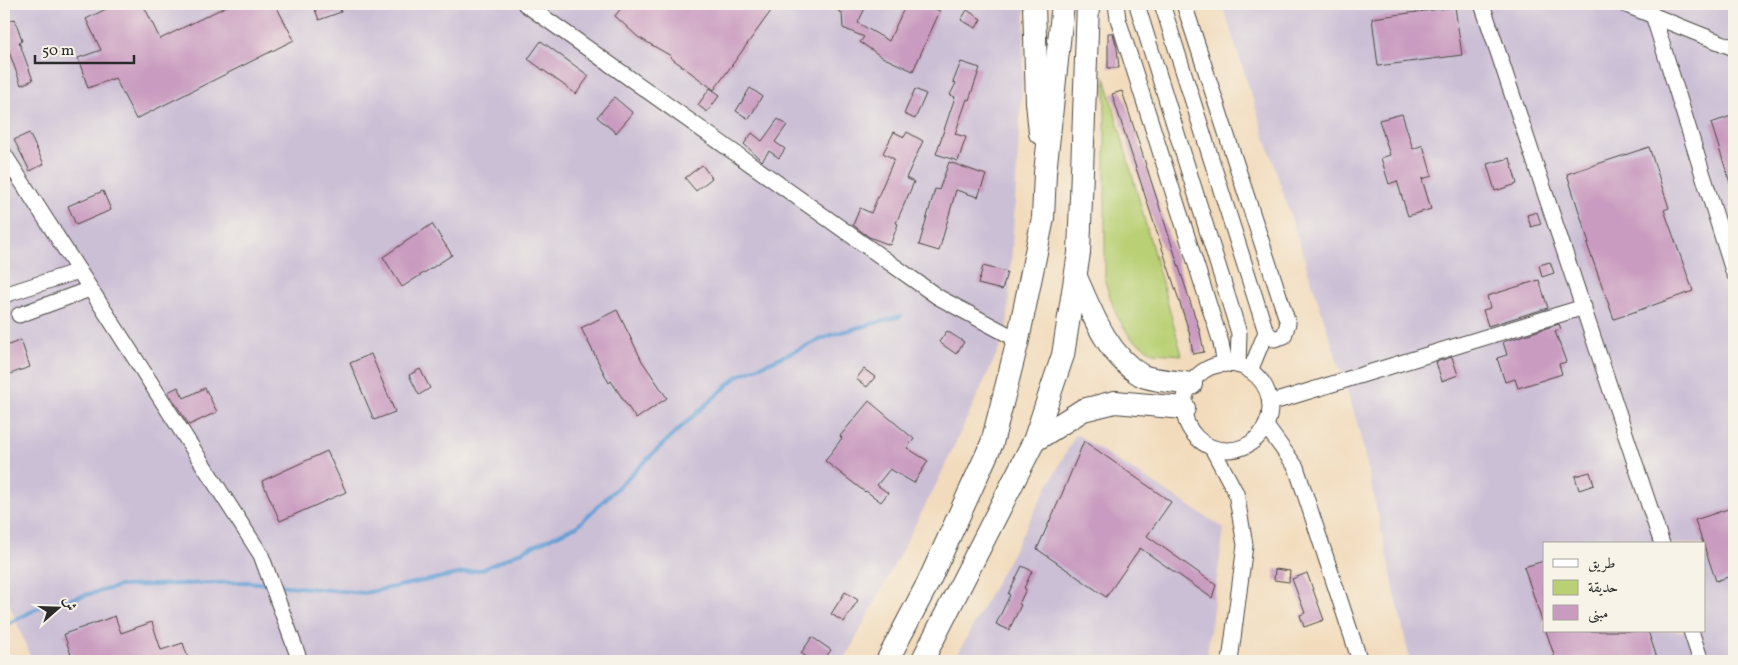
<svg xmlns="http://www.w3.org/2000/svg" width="1738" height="665" viewBox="0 0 1738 665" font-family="Vollkorn,Amiri,serif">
<rect width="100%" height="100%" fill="#f7f3e8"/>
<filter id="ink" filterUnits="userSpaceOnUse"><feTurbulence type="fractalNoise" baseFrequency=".02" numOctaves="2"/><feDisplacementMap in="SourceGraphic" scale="10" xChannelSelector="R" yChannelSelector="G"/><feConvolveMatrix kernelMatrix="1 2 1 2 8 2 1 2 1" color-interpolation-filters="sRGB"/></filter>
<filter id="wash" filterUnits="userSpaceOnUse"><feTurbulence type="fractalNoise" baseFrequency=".0096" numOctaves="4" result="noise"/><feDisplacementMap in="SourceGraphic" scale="20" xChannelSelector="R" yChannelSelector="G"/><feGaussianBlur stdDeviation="1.12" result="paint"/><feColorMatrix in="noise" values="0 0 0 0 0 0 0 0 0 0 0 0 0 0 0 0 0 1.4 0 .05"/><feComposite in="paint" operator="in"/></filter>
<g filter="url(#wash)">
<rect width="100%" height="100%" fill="#f2dbbc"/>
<g fill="#cbbfd5" fill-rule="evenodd">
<path d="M4 4H1025L1023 68 1007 332 936 485 844 661H32L8 601H4Z"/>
<path d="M1222 4H1734V661H1410L1358 425ZM1544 544H1704V631H1544Z"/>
<path d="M1076 434 1224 528 1206 661H954Z"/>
</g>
<path fill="#b9d075" stroke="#727e50" d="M1105 77 1182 355 1153 353 1130 337 1116 314 1105 282Z"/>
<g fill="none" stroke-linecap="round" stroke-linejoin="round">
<g stroke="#66a0d5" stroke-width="4">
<path d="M275 585 364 593 483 569 577 526 679 429 738 376 831 335 901 316"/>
<path d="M4 626 40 607 120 586 247 582 268 584"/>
</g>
</g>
<g id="blocks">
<g fill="#c99bc0">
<path d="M116 4H143L160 39 231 4H275L294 40 136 119 115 78 88 88 78 58 101 50 86 19Z"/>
<path d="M313 4H339L341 12 319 20Z"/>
<path d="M624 4H776L714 90 670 57 671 56 638 37 615 16Z"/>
<path d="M827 4H867L858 23 889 41 906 4H924L940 11 913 71 882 57 860 42 864 37 843 28 842 13Z"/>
<path d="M1455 7 1462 55 1378 66 1372 18Z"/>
<path d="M967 10 981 19 976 28 961 20Z"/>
<path d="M15 19 22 41 19 42 33 80 21 85 7 46 4 47V22Z"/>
<path d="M1108 33H1113L1117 48 1119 68H1108Z"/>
<path d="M541 41 589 76 576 94 528 59Z"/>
<path d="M961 62 980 68 969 100 967 99 955 134 966 137 958 161 936 154 955 97 950 95 956 83 953 82Z"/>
<path d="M710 88 720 95 707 112 698 105Z"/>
<path d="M750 88 762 96 749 119 736 111Z"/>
<path d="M915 89 926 94 915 119 904 114Z"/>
<path d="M1122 91 1200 332 1204 352 1193 354 1189 331 1112 94Z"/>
<path d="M614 97 633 113 616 133 597 117Z"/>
<path d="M1402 114 1413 149 1423 145 1432 176 1422 179 1431 209 1408 216 1397 181 1389 184 1381 158 1390 155 1379 120Z"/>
<path d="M1734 115V188L1732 189 1711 123Z"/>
<path d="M778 119 787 125 775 142 785 149 779 158 769 151 762 161 744 144 752 133 762 141Z"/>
<path d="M894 132 904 137 907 132 923 141 906 178 914 182 896 223 898 224 890 245 869 237 853 225 860 208 871 213 894 159 883 153Z"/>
<path d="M29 133 44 164 30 171 14 140Z"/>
<path d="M1649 147 1669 208 1664 210 1693 291 1614 319 1587 244 1589 243 1567 174Z"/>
<path d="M1510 158 1517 184 1495 191 1487 164Z"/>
<path d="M949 162 986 175 978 197 956 190 939 251 919 245 935 189 939 190Z"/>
<path d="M702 165 712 178 696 191 685 178Z"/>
<path d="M103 191 111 210 76 225 68 206Z"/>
<path d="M1537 212 1541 224 1531 227 1527 215Z"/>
<path d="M432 224 452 255 402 287 383 257Z"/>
<path d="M1550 262 1554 273 1542 277 1539 265Z"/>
<path d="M983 266 1007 272 1002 290 978 284Z"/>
<path d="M1539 280 1548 308 1488 326 1483 310 1490 308 1487 296Z"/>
<path d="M617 310 642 361 667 398 636 419 611 381 609 383 581 328Z"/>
<path d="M1559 324 1561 329 1555 331 1566 362 1559 364 1562 374 1518 388 1515 379 1505 382 1497 358 1507 355 1503 342Z"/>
<path d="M947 331 964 342 956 354 939 342Z"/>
<path d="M21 340 30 367 4 376V347Z"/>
<path d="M371 354 395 412 374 420 350 363Z"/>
<path d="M1452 357 1458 375 1442 381 1436 362Z"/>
<path d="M420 369 430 388 419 395 409 375Z"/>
<path d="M864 369 875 377 867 387 856 379Z"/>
<path d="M178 387 184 398 205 388 217 412 189 425 168 392Z"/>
<path d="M869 401 914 439 907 448 928 461 914 483 890 469 877 485 888 493 881 502 866 491 865 492 825 461 842 438 840 436Z"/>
<path d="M1084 441 1171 502 1147 536 1216 585 1212 598 1140 548 1106 597 1037 549 1062 494Z"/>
<path d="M327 451 346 492 280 521 262 481Z"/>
<path d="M1590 472 1594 485 1579 490 1575 476Z"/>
<path d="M1734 507V575L1716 581 1695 520Z"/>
<path d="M1544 561V621H1542L1524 567Z"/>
<path d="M1022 566 1032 571 1024 588 1026 589 1019 604 1021 605 1009 630 996 624 1010 595 1008 594Z"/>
<path d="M1275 569 1290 571 1289 582 1274 580Z"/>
<path d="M1307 573 1324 620 1304 627 1300 615 1305 613 1292 579Z"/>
<path d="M845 592 858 600 844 622 831 614Z"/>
<path d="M115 616 121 633 152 622 161 650 183 643 189 661H73L64 634Z"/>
<path d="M1546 631H1648L1658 661H1556Z"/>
<path d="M812 637 831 650 823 661H812L801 653Z"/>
</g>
</g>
</g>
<g filter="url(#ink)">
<use href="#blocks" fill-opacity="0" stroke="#494541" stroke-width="1"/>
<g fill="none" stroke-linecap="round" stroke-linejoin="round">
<defs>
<g id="minor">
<path d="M525 4 938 297 1018 340"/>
<path d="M1116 4 1118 19 1221 343 1225 364"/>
<path d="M1138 4V8L1239 333 1238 365"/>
<path d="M1162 4 1266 332 1250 371"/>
<path d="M1184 4 1288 323 1284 336 1274 339 1266 332"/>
<path d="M1482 4 1662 544"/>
<path d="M1624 4 1734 48"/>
<path d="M1653 15 1734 274"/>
<path d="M4 154 261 555 300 661"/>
<path d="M4 295 79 271"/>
<path d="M19 315 90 289"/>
<circle cx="1227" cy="407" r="43"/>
<path d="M1270 403 1584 307"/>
<path d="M1266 426 1296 467 1360 661"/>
<path d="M1212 448 1236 493 1245 545 1230 661"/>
<path d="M1691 631 1701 661"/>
</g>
<g id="highway">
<path d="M1034 4 1037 102 1040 133"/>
<path d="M1076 277C1091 311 1107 355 1141 375 1149 380 1180 382 1191 384"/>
<path d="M1034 441 1083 410 1115 402 1184 408"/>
<path d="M887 661 929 581 992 443 1018 340 1043 218 1045 173 1063 4"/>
<path d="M922 661 1034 441 1063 355 1079 253 1088 4"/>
</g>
</defs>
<use href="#minor" stroke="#494541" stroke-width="17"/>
<use href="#highway" stroke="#494541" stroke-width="24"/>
<use href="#minor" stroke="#fff" stroke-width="15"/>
<use href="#highway" stroke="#fff" stroke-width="22"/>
</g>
</g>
<rect width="1738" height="665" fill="none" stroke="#f7f3e8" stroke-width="20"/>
<rect x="1543" y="542" width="162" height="90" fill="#f7f3e8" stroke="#a5a39c"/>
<rect x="1553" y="559" width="25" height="8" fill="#ffffff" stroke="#a5a39c"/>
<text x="1588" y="568" font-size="15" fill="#2b2b2b">طريق</text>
<rect x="1553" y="580" width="25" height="15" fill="#b9d075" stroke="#a5a39c"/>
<text x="1588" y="592" font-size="15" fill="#2b2b2b">حديقة</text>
<rect x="1553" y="605" width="25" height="15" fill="#c99bc0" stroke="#a5a39c"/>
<text x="1588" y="618" font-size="15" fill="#2b2b2b">مبنى</text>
<g transform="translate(58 608) rotate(70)" stroke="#f7f3e8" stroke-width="4" paint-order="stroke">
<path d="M0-4L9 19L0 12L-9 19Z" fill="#2b2b2b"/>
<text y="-8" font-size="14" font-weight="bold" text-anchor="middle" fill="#2b2b2b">ش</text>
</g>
<path d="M35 55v8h99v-8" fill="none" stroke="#2b2b2b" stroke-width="2.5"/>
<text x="42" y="55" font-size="15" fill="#2b2b2b" stroke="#f7f3e8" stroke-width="4" paint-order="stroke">50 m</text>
</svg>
